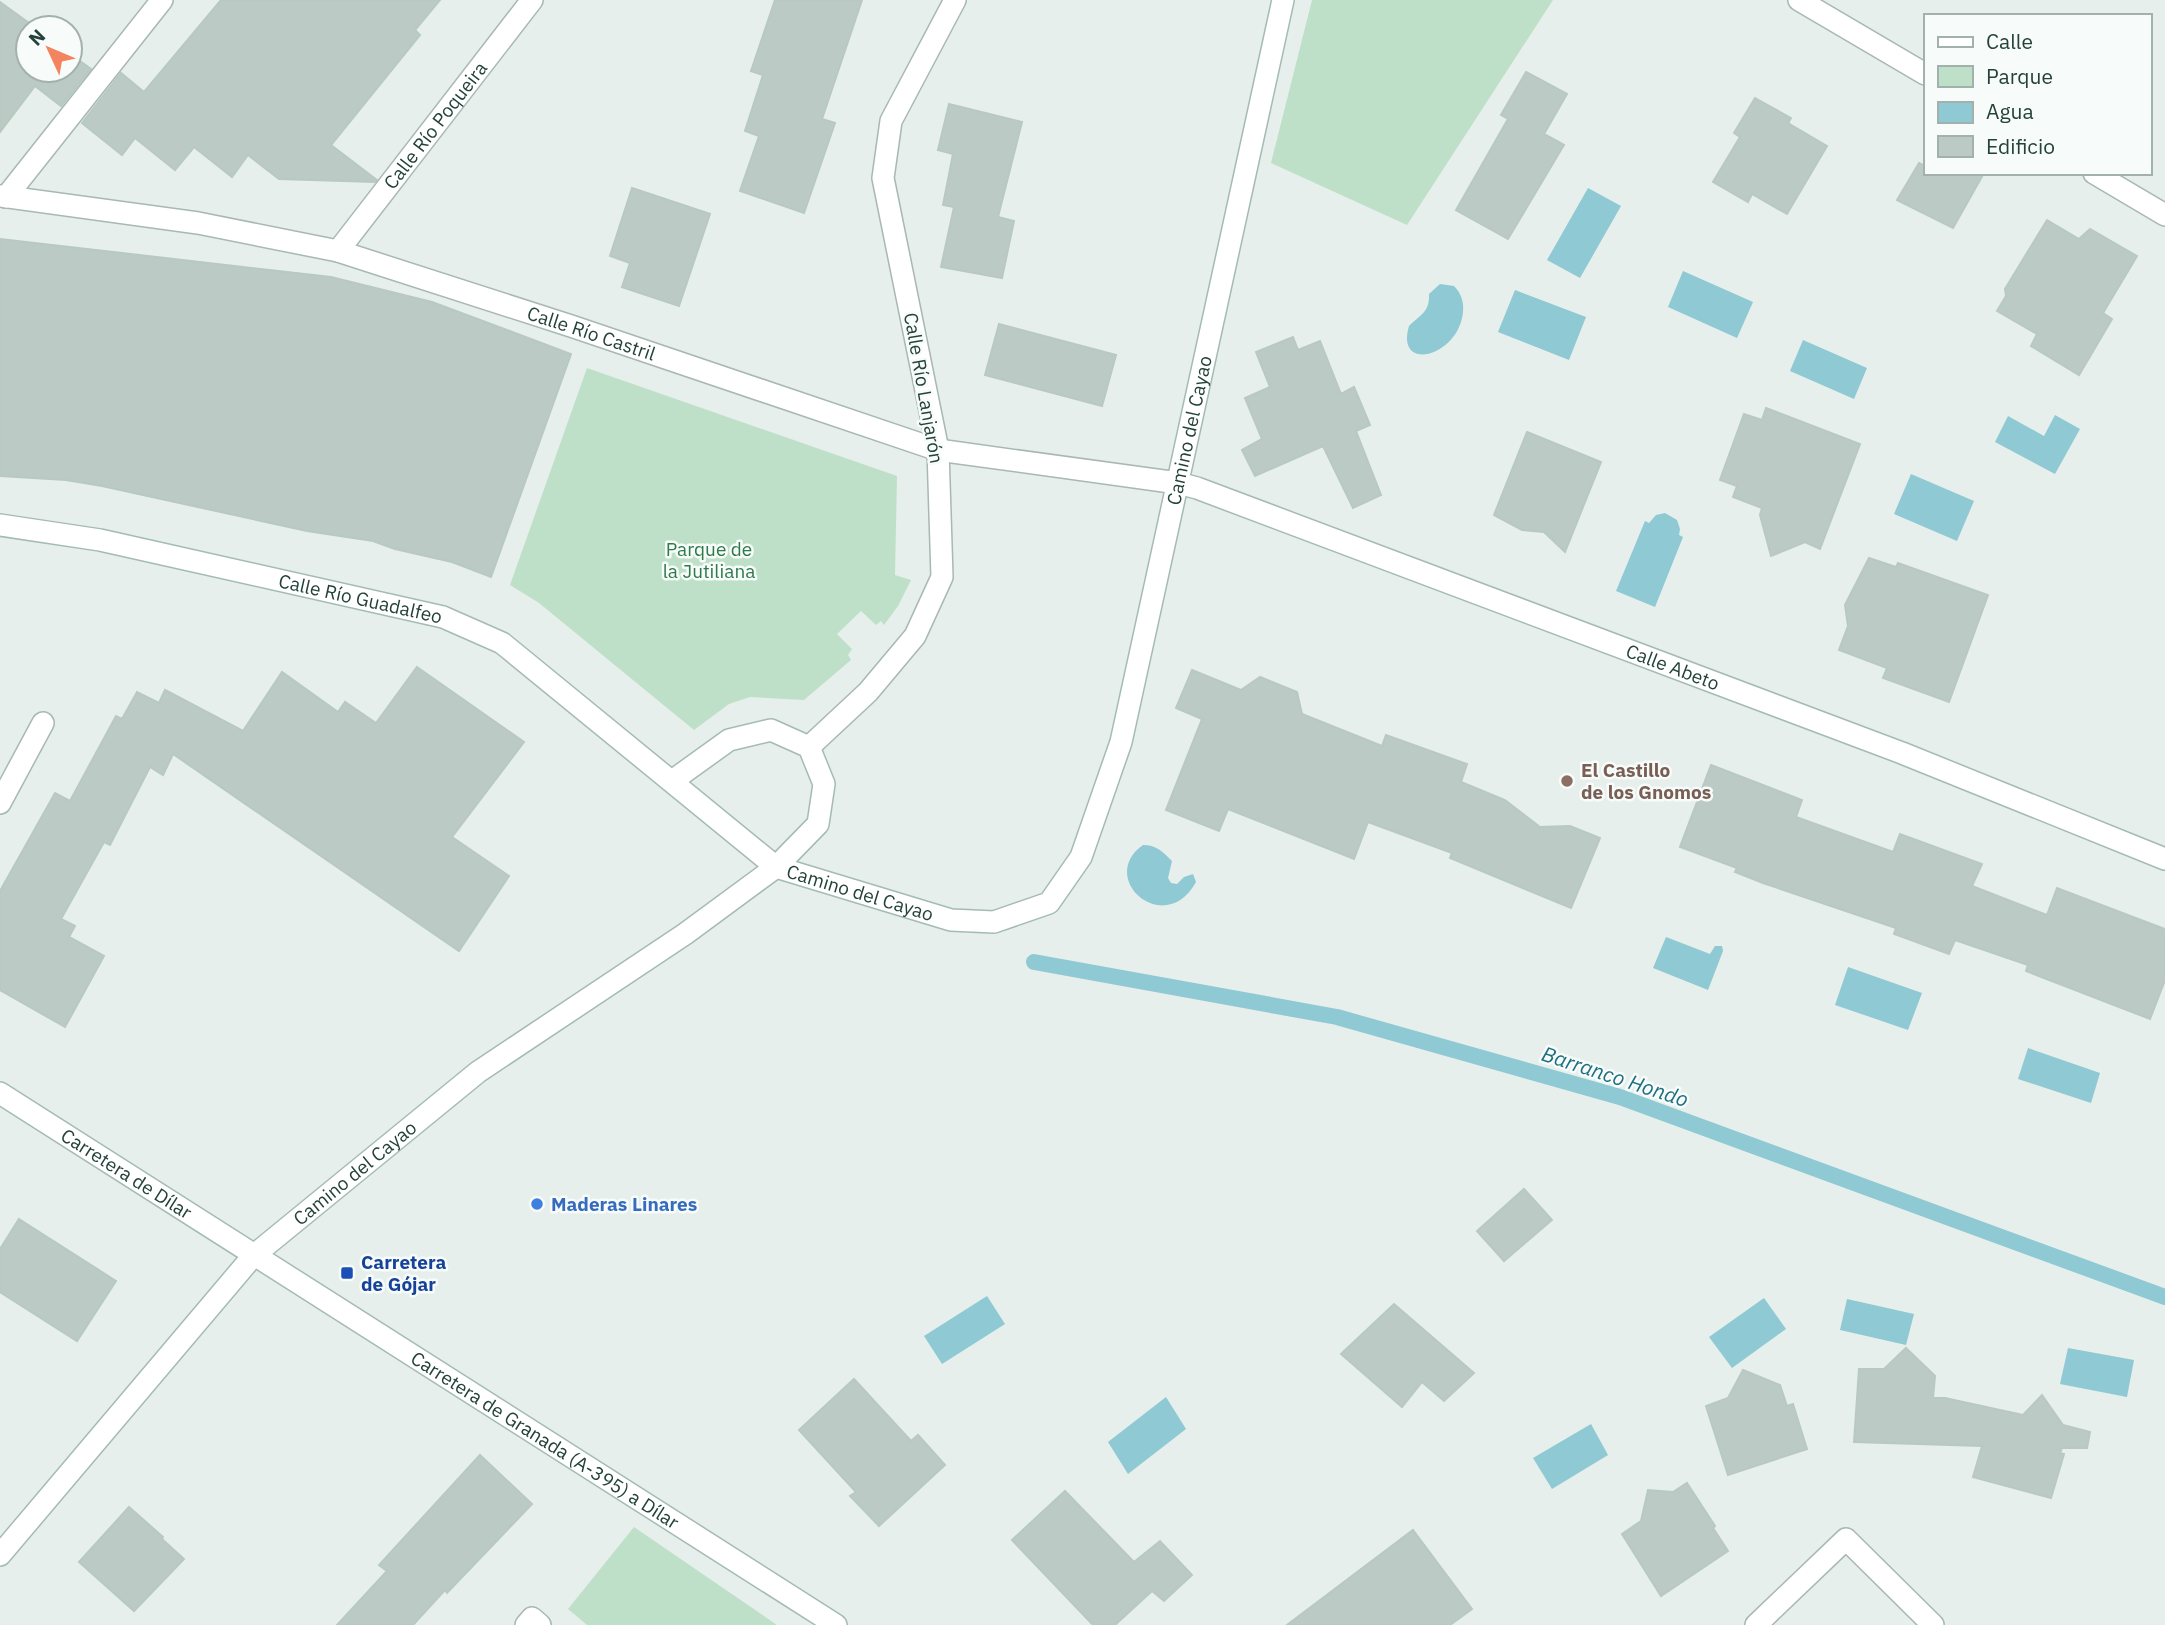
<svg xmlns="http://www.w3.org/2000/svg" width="2165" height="1625" viewBox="0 0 2165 1625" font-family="'IBM Plex Sans',sans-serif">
<rect width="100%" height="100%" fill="#e6efeb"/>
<g fill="#bfe0c8">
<path d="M1312 0H1553L1407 225 1271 163Z"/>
<path d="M587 368 897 476 895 575 911 580 898 606 884 625 881 621 876 625 861 611 837 634 852 649 848 655 851 660 804 700 750 697 729 704 694 730 539 603 510 585Z"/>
<path d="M634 1527 777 1625H587L568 1609Z"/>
</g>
<g fill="#8ec9d4">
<path d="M1588 188 1621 206 1580 278 1547 260Z"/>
<path d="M1683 271 1753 302 1737 338 1668 307Z"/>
<path d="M1440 284 1454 286C1461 293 1464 302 1463 312 1459 357 1395 373 1409 326 1420 315 1430 312 1429 294Z"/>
<path d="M1515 290 1586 317 1569 360 1498 332Z"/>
<path d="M1803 340 1867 368 1854 399 1790 371Z"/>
<path d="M2055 415 2080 429 2055 474 1995 442 2008 416 2044 436Z"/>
<path d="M1911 474 1974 501 1957 541 1894 514Z"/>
<path d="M1665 513 1677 520 1680 529 1679 535 1683 537 1655 607 1616 591 1645 521 1649 523 1656 515Z"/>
<path d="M1143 845C1156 845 1162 851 1172 861L1168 878 1171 883 1177 884 1184 877 1193 874 1196 882C1165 939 1096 878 1143 845Z"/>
<path d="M1666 937 1710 954 1715 946H1722L1723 951 1708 990 1653 968Z"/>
<path d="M1848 967 1922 993 1908 1030 1835 1005Z"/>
<path d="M2028 1048 2100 1073 2091 1103 2018 1079Z"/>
<path d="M987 1296 1005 1324 942 1364 924 1336Z"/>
<path d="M1764 1298 1786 1329 1732 1368 1709 1337Z"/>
<path d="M1847 1299 1914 1314 1906 1345 1840 1330Z"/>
<path d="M2068 1348 2134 1360 2127 1397 2060 1384Z"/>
<path d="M1166 1397 1186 1429 1128 1474 1108 1442Z"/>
<path d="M1591 1424 1608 1455 1552 1489 1533 1458Z"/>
</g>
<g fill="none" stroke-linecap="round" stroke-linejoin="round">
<path stroke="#8ec9d4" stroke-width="16" d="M1034 962 1337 1017 1620 1097 2165 1297"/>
</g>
<g fill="#bbcac4" stroke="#b8c9c2" stroke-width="2">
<path d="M221 0H440L415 30 420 35 331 145 377 180 375 182 279 179 248 155 232 177 194 147 175 170 135 138 122 155 82 123 121 73 144 92Z"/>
<path d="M775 0H862L822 119 835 123 804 213 740 191 759 136 745 131 763 75 751 71Z"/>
<path d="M0 2 36 28H28V70H70V54L91 69 61 106 35 86 0 132Z"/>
<path d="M1526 72 1567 94 1544 134 1564 145 1508 239 1456 210 1508 119 1501 115Z"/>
<path d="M1755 98 1791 118 1788 123 1827 146 1787 214 1752 194 1748 202 1713 182 1740 137 1734 133Z"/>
<path d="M949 104 1022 122 998 217 1014 221 1002 278 941 267 954 207 943 205 953 154 938 150Z"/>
<path d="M1919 163 1925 166V173H1984L1953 228 1897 200Z"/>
<path d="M632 188 710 214 679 306 622 287 630 263 610 256Z"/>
<path d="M2047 220 2079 239 2090 229 2137 256 2103 313 2112 319 2079 375 2031 346 2037 334 1997 311 2006 296 2005 289Z"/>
<path d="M0 239 331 277 432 302 571 354 491 577 452 562 395 549 373 541 307 531 102 486 66 480 0 476Z"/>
<path d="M999 324 1116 355 1102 406 985 375Z"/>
<path d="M1293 337 1298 350 1320 341 1341 394 1354 387 1370 425 1356 431 1381 495 1353 508 1323 446 1255 476 1242 450 1262 439 1245 398 1270 387 1256 352Z"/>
<path d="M1766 408 1860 444 1820 549 1805 542 1771 556 1760 515 1762 508 1733 497 1737 486 1720 480 1744 414 1762 420Z"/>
<path d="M1527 432 1601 462 1565 552 1544 532 1522 530 1494 515Z"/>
<path d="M1869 558 1896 567 1898 563 1988 595 1949 702 1883 678 1887 668 1839 650 1848 626 1845 605Z"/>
<path d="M417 667 524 742 452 837 509 876 459 951 173 754 163 775 150 767 110 845 104 842 61 919 75 926 69 937 104 956 65 1027 0 990V891L55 793 70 801 116 716 122 719 137 692 159 703 165 690 243 731 282 672 338 712 345 702 376 723Z"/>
<path d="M1192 670 1241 690 1260 677 1297 692 1302 714 1382 746 1386 735 1467 764 1461 782 1505 800 1540 827 1570 826 1600 838 1571 908 1450 858 1452 853 1368 822 1354 859 1228 809 1219 831 1166 810 1202 719 1176 708Z"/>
<path d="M1711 765 1802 800 1796 817 1893 852 1900 834 1982 864 1972 886 2047 915 2057 888 2165 929V980L2150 1019 2026 971 2028 965 1955 940 1949 954 1894 934 1896 928 1763 883 1735 872 1737 868 1680 847Z"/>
<path d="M1524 1189 1552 1220 1504 1261 1477 1231Z"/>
<path d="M19 1219 116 1281 77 1341 0 1292V1249Z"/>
<path d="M1394 1304 1474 1373 1444 1401 1422 1382 1402 1407 1341 1354Z"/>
<path d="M1906 1348 1935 1376 1933 1398H1945L2023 1415 2042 1395 2063 1425 2090 1432 2087 1448H2062L2060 1453 2064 1454 2051 1498 1973 1477 1982 1446 1854 1442 1859 1369H1884Z"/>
<path d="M1743 1370 1780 1385 1787 1406 1793 1404 1807 1449 1728 1475 1706 1406 1728 1398Z"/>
<path d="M854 1379 911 1441 918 1435 945 1465 879 1526 850 1496 856 1492 799 1430Z"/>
<path d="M480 1455 532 1504 447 1593 445 1590 413 1625H337L387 1571 379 1565Z"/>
<path d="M1687 1483 1715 1526 1713 1528 1728 1551 1661 1596 1622 1534 1641 1521 1648 1490 1673 1492Z"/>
<path d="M1065 1491 1134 1562 1160 1541 1192 1575 1164 1601 1152 1591 1115 1625H1093L1012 1540Z"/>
<path d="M129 1507 163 1537 162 1539 184 1559 134 1611 79 1562Z"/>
<path d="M1413 1530 1472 1609 1450 1625H1287Z"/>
</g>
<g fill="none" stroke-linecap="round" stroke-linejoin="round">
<defs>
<g id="street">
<path d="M1799 0 1925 74"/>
<path d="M2094 173 2165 215"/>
<path id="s1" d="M0 196 198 223 338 251 571 326 938 450 1178 483"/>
<path d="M6 197 162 0"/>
<path id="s2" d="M338 251 532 0"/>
<path d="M809 747 868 692 915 636 942 577 938 450 883 178 891 121 955 0"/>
<path d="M0 803 43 723"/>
<path d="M526 1625 532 1618 540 1625"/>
<path d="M1756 1625 1846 1539 1933 1625"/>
</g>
<g id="secondary">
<path id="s3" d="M1178 483 1197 488 1902 753 2165 859"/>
<path id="s4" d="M0 525 100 540 443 617 502 643 776 867 951 920 994 922 1049 903 1081 857 1121 742 1283 0"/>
<path id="s5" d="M0 1093 836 1625"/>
<path id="s6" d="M0 1555 253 1256 478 1072 685 934 776 867 818 824 824 784 809 747 771 730 729 740 672 781"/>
</g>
</defs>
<use href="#street" stroke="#a8b8b2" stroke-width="24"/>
<use href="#secondary" stroke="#a4bbb3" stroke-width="24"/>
<use href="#street" stroke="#fff" stroke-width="21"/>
<use href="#secondary" stroke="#fff" stroke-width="21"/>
</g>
<circle fill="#8d6e63" stroke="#f7fbf9" stroke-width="2.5" cx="1567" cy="781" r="7"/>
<circle fill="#3f7fe0" stroke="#f7fbf9" stroke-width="2.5" cx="537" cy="1204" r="7"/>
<rect fill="#1a4fb4" stroke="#f7fbf9" stroke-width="2.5" x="340" y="1266" width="14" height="14" rx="3.5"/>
<g text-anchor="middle" stroke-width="5" stroke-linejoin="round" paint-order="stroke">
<g font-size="19" fill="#24423a" stroke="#f7fbf9">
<text dy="7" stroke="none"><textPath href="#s2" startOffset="159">Calle Río Poqueira</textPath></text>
<text dy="7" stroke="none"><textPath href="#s1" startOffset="609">Calle Río Castril</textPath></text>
<text transform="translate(924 388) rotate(80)" y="7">Calle Río Lanjarón</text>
<text dy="7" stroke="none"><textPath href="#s4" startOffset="1652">Camino del Cayao</textPath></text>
<text dy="7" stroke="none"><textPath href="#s4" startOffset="368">Calle Río Guadalfeo</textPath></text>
<text dy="7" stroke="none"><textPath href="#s3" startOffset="528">Calle Abeto</textPath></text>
<text dy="7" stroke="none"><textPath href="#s4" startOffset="959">Camino del Cayao</textPath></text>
<text dy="7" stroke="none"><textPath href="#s6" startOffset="523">Camino del Cayao</textPath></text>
<text dy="7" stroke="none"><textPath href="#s5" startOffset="150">Carretera de Dílar</textPath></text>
<text dy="7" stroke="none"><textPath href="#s5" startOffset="646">Carretera de Granada (A-395) a Dílar</textPath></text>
</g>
<g font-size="19" fill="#2d7a4b" stroke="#f7fbf9">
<text x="709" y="556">Parque de<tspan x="709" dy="22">la Jutiliana</tspan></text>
</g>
<g font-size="19" font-weight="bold" fill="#785e54" stroke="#f7fbf9" text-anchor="start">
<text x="1581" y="777">El Castillo<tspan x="1581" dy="22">de los Gnomos</tspan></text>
</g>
<g font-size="19" font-weight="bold" fill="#366cbe" stroke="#f7fbf9" text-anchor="start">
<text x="551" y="1211">Maderas Linares</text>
</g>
<g font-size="19" font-weight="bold" fill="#164399" stroke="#f7fbf9" text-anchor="start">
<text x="361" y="1269">Carretera<tspan x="361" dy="22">de Gójar</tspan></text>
</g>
<g font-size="21" font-style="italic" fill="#1c6f80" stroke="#f7fbf9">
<text transform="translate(1615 1077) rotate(18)" y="7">Barranco Hondo</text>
</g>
</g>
<rect x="1924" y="14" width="228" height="161" fill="#f7fbf9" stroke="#a3b1ad" stroke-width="2"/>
<rect x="1938" y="37" width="35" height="10" fill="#ffffff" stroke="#a3b1ad" stroke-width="2"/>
<text x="1986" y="49" font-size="21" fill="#24423a">Calle</text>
<rect x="1938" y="66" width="35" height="21" fill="#bfe0c8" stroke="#a3b1ad" stroke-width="2"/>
<text x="1986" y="84" font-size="21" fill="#24423a">Parque</text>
<rect x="1938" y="102" width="35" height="21" fill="#8ec9d4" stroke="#a3b1ad" stroke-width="2"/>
<text x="1986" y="119" font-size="21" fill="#24423a">Agua</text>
<rect x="1938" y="136" width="35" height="21" fill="#bbcac4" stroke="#a3b1ad" stroke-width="2"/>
<text x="1986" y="154" font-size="21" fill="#24423a">Edificio</text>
<g transform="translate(49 49) rotate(314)"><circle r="33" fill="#f7fbf9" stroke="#a3b1ad" stroke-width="2"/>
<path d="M0-5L12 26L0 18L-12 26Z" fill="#f4845f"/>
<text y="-10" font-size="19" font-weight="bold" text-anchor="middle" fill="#24423a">N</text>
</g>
</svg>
